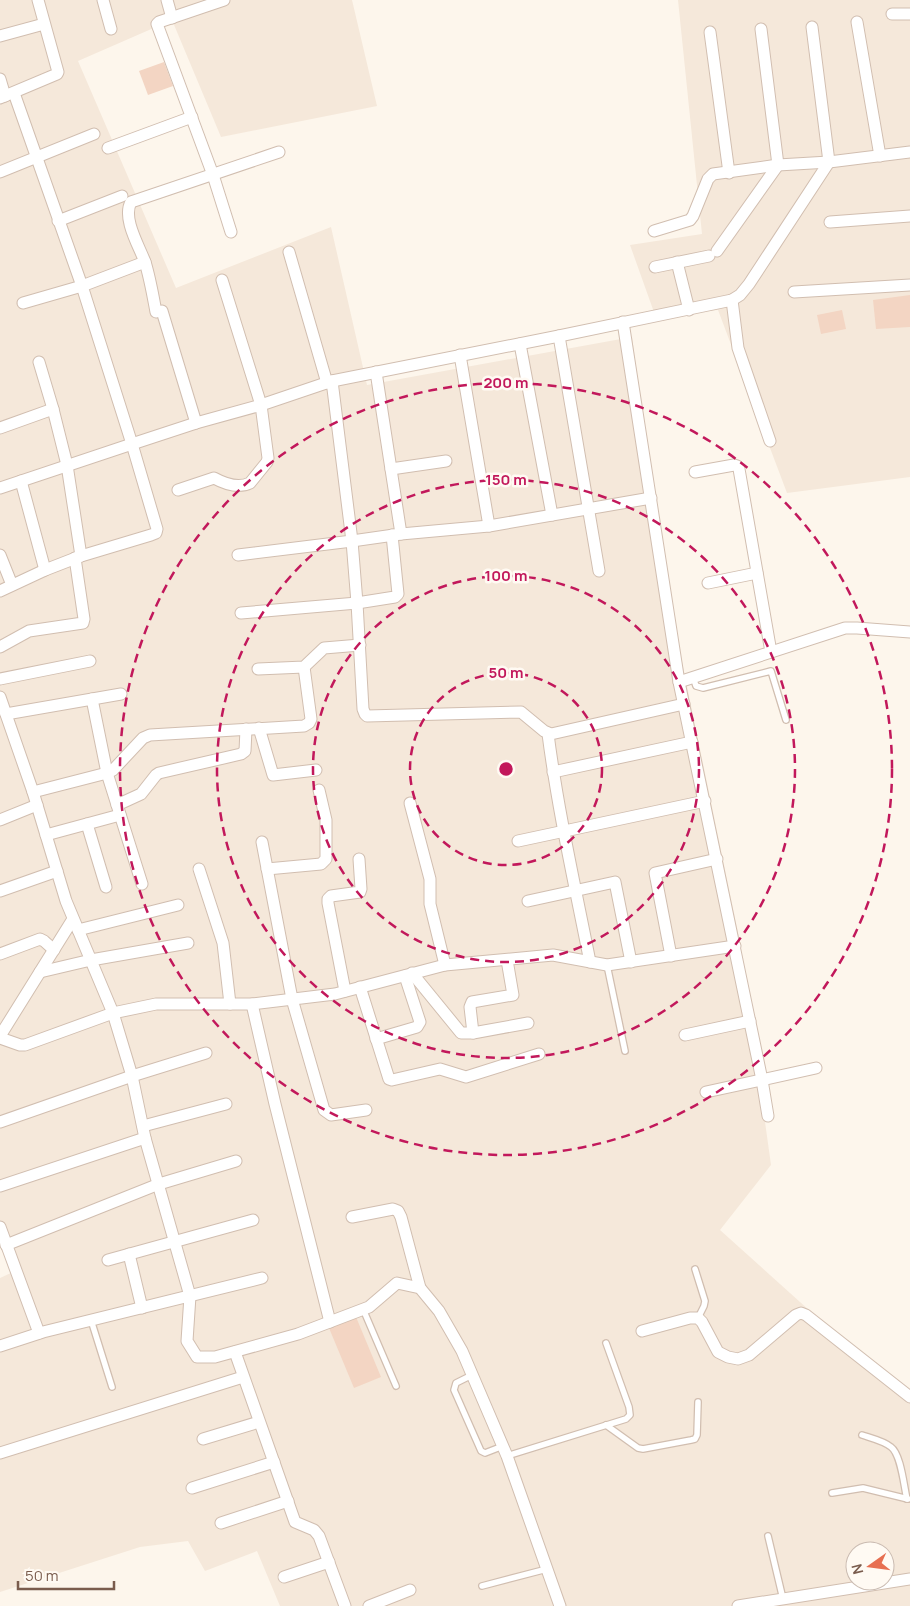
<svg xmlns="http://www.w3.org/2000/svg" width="910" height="1606" viewBox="0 0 910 1606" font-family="Manrope,sans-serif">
<rect width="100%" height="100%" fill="#fdf6ec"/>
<g fill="#f5e8da" fill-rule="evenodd">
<path d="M0 0H352L377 106 221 137 172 20 78 61 176 288 331 227 367 385 632 337 664 575 740 942 771 1165 720 1230 910 1401V1606H280L257 1551 205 1571 188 1541 140 1547 0 1592V1278L13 1272 0 1241ZM855 1551H885V1581H855Z"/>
<path d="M678 0H910V477L787 493 718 310 655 315 630 245 702 234Z"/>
</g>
<g fill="#f3d5c3">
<path d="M164 62 173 86 148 95 139 71Z"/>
<path d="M910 295V327L876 329 873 300Z"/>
<path d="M842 310 846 329 821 334 817 315Z"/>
<path d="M356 1317 381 1377 354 1388 329 1328Z"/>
</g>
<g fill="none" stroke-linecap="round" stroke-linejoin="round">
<defs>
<g id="service">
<path d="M693 677 696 686 703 688 771 671 786 720"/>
<path d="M607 965 625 1051"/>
<path d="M695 1269 705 1301 704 1306 698 1318"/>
<path d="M363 1309 396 1386"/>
<path d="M91 1320 112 1387"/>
<path d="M472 1375 456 1383 454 1390 481 1451 485 1453 503 1446"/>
<path d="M606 1425 638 1448 643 1449 691 1440 695 1439 697 1435 698 1402"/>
<path d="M862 1435C871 1438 884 1441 891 1447 901 1454 904 1487 907 1499"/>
<path d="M507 1456 626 1419 630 1415 629 1407 606 1343"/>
<path d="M832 1493 863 1488 908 1499"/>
<path d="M768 1536 783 1599"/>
<path d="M482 1586 547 1569"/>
</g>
<g id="minor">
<path d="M103 0 111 29"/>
<path d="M167 0 172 18"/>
<path d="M224 0 159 22 157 24 213 175 231 232"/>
<path d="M892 14H910"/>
<path d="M857 22 880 156"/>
<path d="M710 32 729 173"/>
<path d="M0 36 44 24"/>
<path d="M0 79 5 96"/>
<path d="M0 98 57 74 58 72 38 0"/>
<path d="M108 148 192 117"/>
<path d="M0 172 94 134"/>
<path d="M58 221 122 196"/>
<path d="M830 222 910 216"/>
<path d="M654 231 690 220 693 216 708 179 713 174 778 165 829 162 910 152"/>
<path d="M717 251 778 165 761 29"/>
<path d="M289 252 327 383"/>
<path d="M677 262 689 310"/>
<path d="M655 267 709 256"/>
<path d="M794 292 910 285"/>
<path d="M732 300 738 348 770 441"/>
<path d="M23 303 82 286 145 262"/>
<path d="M162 311 196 423"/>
<path d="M156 312C153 296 150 278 145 262 139 246 122 218 131 202L279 152"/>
<path d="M623 322 679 682 762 1080 768 1116"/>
<path d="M559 336 599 571"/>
<path d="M520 344 552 515"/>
<path d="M460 355 489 526"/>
<path d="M39 362 53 409 67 465 81 556"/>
<path d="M376 372 401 534"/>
<path d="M332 381 352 541 357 603 363 709 365 714 367 716 521 712 544 731 551 734 684 704"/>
<path d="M0 428 53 409"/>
<path d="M391 469 446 461"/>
<path d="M695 472 734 465 737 466 739 469 771 652"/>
<path d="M21 481 45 570"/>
<path d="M0 488 132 444 196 423 261 405 332 381 559 336 732 300 740 295 749 284 829 162 812 27"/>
<path d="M178 490 214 478C225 484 238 489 250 483L267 462 268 458 261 405 222 280"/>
<path d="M0 555 12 585"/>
<path d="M238 555 352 541 401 534 489 526 651 498"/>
<path d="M708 583 757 573"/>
<path d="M0 591 45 570 81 556 151 535 156 533 157 529 132 444 82 286 14 93"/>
<path d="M241 613 357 603 395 597 398 594 392 535"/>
<path d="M0 647 29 631 83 623 84 619 75 558"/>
<path d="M258 669 304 667 324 648 360 645"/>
<path d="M0 679 90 661"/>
<path d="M679 682 845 628H857L910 632"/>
<path d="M0 697 33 792 66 901 113 1013 132 1076 145 1138 190 1296 187 1341 197 1357H215L298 1334 369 1307 397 1283 420 1288 439 1311 462 1351 507 1456 560 1606"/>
<path d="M92 699 107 773 142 884"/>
<path d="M6 714 121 694"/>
<path d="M259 728 273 775 316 770"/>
<path d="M548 734C558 811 575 886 590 962"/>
<path d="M553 772 692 742"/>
<path d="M33 792 107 773 113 770 143 738 150 735 304 726 309 723 311 719 304 667"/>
<path d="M410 803 430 879V904L445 965"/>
<path d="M117 805 141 794 156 775 159 773 241 754 245 751 246 729"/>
<path d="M0 820 37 805"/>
<path d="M87 824 106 887"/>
<path d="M46 835 120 815"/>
<path d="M518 841 705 801"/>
<path d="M262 842 292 999 324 1110 331 1115 366 1110"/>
<path d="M199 869 223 943 230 1004"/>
<path d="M267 869 321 864 326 859V820L319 790"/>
<path d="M0 891 57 871"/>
<path d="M528 901 615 882 631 962"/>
<path d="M78 930 178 905"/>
<path d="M0 954 40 939 44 941 54 950"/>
<path d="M671 956 655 873 717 859"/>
<path d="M40 972 91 960 188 943"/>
<path d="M412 973 461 1033H473L528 1023"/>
<path d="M360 987 389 1079 392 1080 440 1069 466 1077 539 1054"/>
<path d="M345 991 328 903V899L331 896 360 892 361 889 359 859"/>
<path d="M252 1004 275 1104 330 1322"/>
<path d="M473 1033 470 1007 472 1002 513 995 507 960"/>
<path d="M685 1035 750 1021"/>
<path d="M0 1036 73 919"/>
<path d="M0 1038 20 1045H25L113 1013 156 1004H252L335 994 445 965 553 955 607 965 735 946"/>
<path d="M376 1039 417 1027 420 1022 405 976"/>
<path d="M706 1092 816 1068"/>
<path d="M0 1122 132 1076 206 1053"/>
<path d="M143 1126 226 1104"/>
<path d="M0 1186 145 1138"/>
<path d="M352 1217 393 1209 398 1211 401 1217 420 1288"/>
<path d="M0 1227 39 1333"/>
<path d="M6 1245 159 1184 236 1161"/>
<path d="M129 1254 142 1308"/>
<path d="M108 1260 253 1220"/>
<path d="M642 1331 690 1318H698L702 1322 718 1352 728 1357 738 1359 749 1355 796 1315 801 1313 806 1315 910 1397"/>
<path d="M0 1346 43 1332 262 1278"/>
<path d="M235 1352 295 1522 314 1530 319 1536 345 1606"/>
<path d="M203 1439 259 1422"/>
<path d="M0 1453 243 1377"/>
<path d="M192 1488 274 1462"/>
<path d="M221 1523 288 1501"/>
<path d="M284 1577 329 1562"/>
<path d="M369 1606 410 1590"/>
<path d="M738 1606 910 1579"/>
</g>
</defs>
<use href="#service" stroke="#d1beb0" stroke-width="8"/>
<use href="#minor" stroke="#d1beb0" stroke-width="13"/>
<use href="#service" stroke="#fff" stroke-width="5.5"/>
<use href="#minor" stroke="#fff" stroke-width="11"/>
</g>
<g fill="none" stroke="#c2185b" stroke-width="2.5" stroke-dasharray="9 6">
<circle cx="506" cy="769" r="96"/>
<circle cx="506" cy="769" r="193"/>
<circle cx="506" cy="769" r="289"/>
<circle cx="506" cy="769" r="386"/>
</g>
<circle cx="506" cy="769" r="8" fill="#c2185b" stroke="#fffaf3" stroke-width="2.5"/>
<g font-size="15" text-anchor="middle" font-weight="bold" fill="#c2185b" stroke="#fffaf3" stroke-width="5" stroke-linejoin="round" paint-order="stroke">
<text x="506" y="388">200 m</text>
<text x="506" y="485">150 m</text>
<text x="506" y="581">100 m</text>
<text x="506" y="678">50 m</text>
</g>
<g transform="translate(870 1566) rotate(256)"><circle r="24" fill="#fffaf3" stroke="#cabbb1"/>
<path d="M0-4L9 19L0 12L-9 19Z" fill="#e76f51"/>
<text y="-8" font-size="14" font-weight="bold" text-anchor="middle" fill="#7a5c4d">N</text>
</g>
<path d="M18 1581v8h96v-8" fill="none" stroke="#7a5c4d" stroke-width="2.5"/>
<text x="25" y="1581" font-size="15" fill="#7a5c4d" stroke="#fffaf3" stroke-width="4" paint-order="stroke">50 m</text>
</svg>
